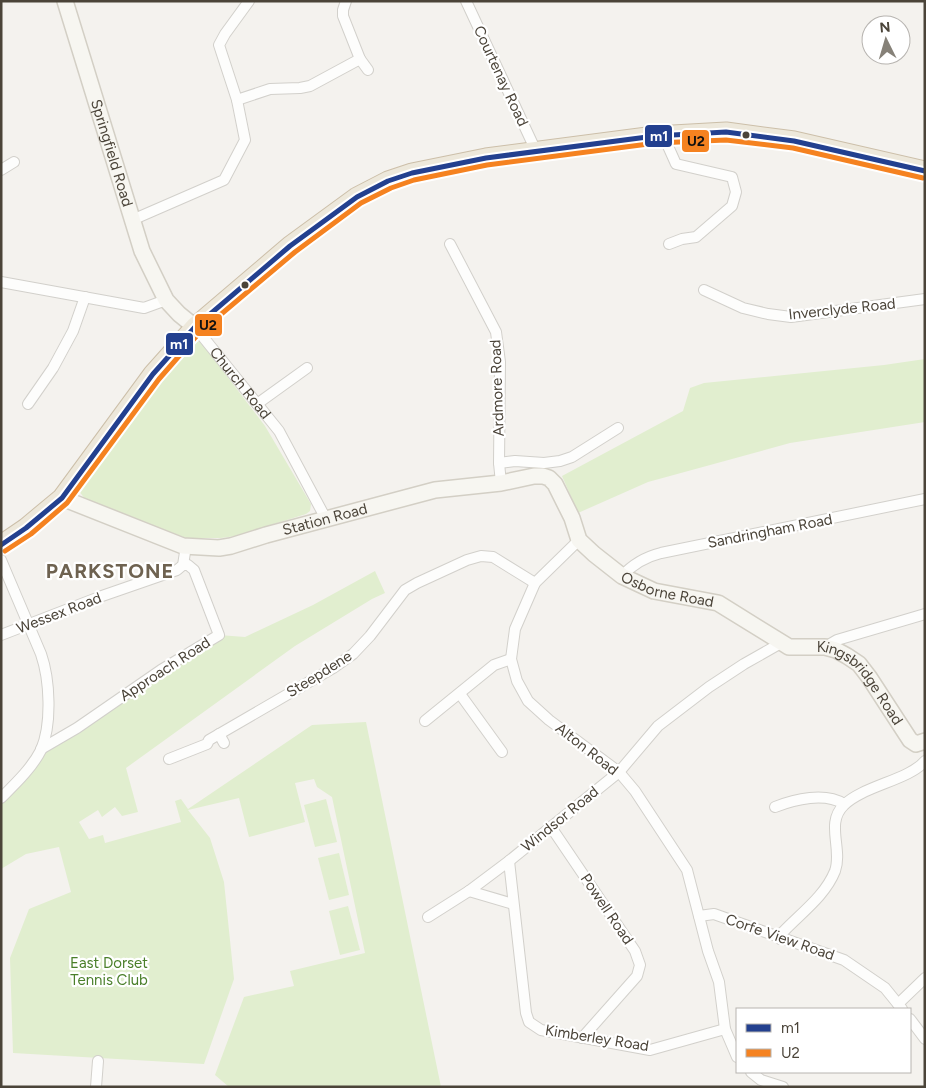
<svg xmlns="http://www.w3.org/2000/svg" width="926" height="1088" viewBox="0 0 926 1088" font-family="Figtree,sans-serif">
<rect width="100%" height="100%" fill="#f4f2ee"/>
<g fill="#e1eecf">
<path d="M197 341 202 342 204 346 265 426 311 504 310 511 306 514 236 536 221 538H186L86 500 78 490 152 388 192 343Z"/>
<path d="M925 359V422L790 443 648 482 578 513 562 476 683 411 690 388 704 383 884 365Z"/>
<path d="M375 571 385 593 372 599 295 646 126 768 138 812 122 816 115 807 102 817 98 810 79 822 89 839 103 835 105 843 181 822 175 801 181 799 188 809 312 725 366 722 441 1087H229L215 1075 244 997 294 986 290 971 365 953 332 797 317 787 314 779 295 783 305 822 249 837 239 798 188 810 210 838 224 882 234 979 204 1064 13 1053 10 958 29 909 71 892 59 847 26 854 1 869V798L41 749 219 635 245 637 313 605Z"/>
<path d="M326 799 337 842 315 847 304 805Z"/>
<path d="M339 853 349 895 329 900 318 858Z"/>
<path d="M348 906 360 950 340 955 329 911Z"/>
</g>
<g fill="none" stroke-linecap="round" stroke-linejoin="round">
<defs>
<g id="street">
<path d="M466 1 536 151"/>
<path d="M360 59 368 70"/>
<path d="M237 100 270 89 300 88 310 86 360 59 343 16V10L346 1"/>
<path d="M663 135 676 164 732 177 736 192 732 206 696 237 682 239 669 244"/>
<path d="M1 170 14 162"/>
<path d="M132 220 224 180 245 140 237 100 219 45 225 34 249 1"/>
<path d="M450 244 496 332 500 362 499 463 501 483"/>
<path d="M1 282 144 308 166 300"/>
<path d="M704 290 743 308 768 314 791 317 925 299"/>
<path id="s1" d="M195 327 279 431 326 519"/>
<path d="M28 404 53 368 73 331 85 297"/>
<path d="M257 404 307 368"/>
<path d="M499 463 515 461 544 463 560 461 572 457 618 428"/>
<path d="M579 540 535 583 515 629 511 659 517 681 528 701 549 720 619 772 635 791 687 870 708 951 719 982 725 1029 737 1057"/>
<path d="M1 560 41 654C50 680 52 724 41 750 32 768 15 784 1 798"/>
<path d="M622 576C633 564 645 557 661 553L925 499"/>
<path d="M1 635 102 596 177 570 183 565 186 546"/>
<path d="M825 647 837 640 925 614"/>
<path d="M460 694 502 752"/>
<path d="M425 721 494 665 511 659"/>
<path d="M219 734 224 743"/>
<path d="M41 749 77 728 161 670 219 635 194 570 188 565H183"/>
<path d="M169 759 207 744 209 740 333 668 353 654 370 636 405 590 417 583 467 560 481 556 493 557 535 583"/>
<path d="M775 807C795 799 825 792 844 804"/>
<path d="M551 827 635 951 640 965 637 976 582 1038"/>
<path d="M509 861 526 1013 529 1022 541 1030 650 1050 725 1029"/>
<path d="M469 891 513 904"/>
<path d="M699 916 714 914 844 960 885 988 902 1009"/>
<path d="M428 917 469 891 509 861 619 772 658 726 709 687 744 664 781 643"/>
<path d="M780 939 783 932C801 913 825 896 835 871 843 849 825 823 844 805 863 786 909 780 925 761"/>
<path d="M898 1004 925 978"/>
<path d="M910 1019 925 1039"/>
<path d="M751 1072 761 1080 783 1087"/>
<path d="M96 1087 98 1061"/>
</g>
<g id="secondary">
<path id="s2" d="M65 1 142 251 166 300 179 314 195 327"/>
<path id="s3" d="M62 498 183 546 219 548 231 546 266 535 435 490 501 483 534 476H543L549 478 555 484 572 518 579 540 594 554 622 576 654 591 718 603 789 647H825L836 650 847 656 859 664 869 677 910 740 916 744 925 741"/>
</g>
<path id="highway" d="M1 545 26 528 62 498 153 374 195 327 290 246 357 197 388 181 412 173 486 158 655 136 726 132 794 141 925 171"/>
</defs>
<use href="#street" stroke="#d2d0cb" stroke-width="12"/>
<use href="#secondary" stroke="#d3cfc5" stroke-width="18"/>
<use href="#highway" stroke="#ccbfa9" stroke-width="21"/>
<use href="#street" stroke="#fdfdfc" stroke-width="10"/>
<use href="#secondary" stroke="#f7f6f1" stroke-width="15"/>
<use href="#highway" stroke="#ede8db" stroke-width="19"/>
<defs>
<path id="bus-1" d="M1 545 26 528 62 498 153 374 195 327 290 246 357 197 388 181 412 173 486 158 655 136 726 132 794 141 925 171"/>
<path id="bus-2" d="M5 551 31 534 67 503 159 379 200 332 295 252 361 203 391 188 414 180 487 165 656 143 726 140 793 148 923 178"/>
</defs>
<use href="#bus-1" stroke="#fff" stroke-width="9"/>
<use href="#bus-2" stroke="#fff" stroke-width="9"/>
<use href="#bus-1" stroke="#23408f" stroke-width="5"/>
<use href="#bus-2" stroke="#f58220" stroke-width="5"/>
</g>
<g fill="#4b4439" stroke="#fff" stroke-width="2">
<circle cx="746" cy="135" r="4.5"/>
<circle cx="245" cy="285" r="4.5"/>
</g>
<g text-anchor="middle" stroke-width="4.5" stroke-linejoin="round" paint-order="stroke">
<g font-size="15" fill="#4b4439" stroke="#fff">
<text transform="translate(501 76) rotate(65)" y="5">Courtenay Road</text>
<text dy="5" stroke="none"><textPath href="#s2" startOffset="159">Springfield Road</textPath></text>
<text transform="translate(842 309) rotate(-6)" y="5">Inverclyde Road</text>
<text dy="5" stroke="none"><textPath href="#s1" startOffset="72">Church Road</textPath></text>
<text transform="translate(497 388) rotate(-92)" y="5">Ardmore Road</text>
<text dy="5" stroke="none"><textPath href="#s3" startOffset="276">Station Road</textPath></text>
<text transform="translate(770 531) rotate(-11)" y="5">Sandringham Road</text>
<text dy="5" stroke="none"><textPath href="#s3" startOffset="679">Osborne Road</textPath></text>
<text transform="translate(59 613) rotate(-21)" y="5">Wessex Road</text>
<text transform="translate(165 669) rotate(-33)" y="5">Approach Road</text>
<text transform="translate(319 674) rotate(-32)" y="5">Steepdene</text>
<text dy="5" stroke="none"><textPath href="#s3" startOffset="902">Kingsbridge Road</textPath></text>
<text transform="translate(587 749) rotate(38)" y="5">Alton Road</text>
<text transform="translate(560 819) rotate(-39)" y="5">Windsor Road</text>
<text transform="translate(607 909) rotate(56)" y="5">Powell Road</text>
<text transform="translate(780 937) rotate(19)" y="5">Corfe View Road</text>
<text transform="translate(597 1038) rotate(9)" y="5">Kimberley Road</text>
</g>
<g font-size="15" fill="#4a7f2a" stroke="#fff">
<text x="109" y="968">East Dorset<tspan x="109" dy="17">Tennis Club</tspan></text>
</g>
<g font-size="20" font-weight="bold" letter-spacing="1" fill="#6e6250" stroke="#fff">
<text x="110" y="578">PARKSTONE</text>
</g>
</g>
<g stroke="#fff" stroke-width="2">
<rect x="644" y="124" width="29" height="24" rx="5" fill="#23408f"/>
<rect x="681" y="129" width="29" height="24" rx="5" fill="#f58220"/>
<rect x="194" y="313" width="29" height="24" rx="5" fill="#f58220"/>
<rect x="165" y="332" width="29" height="24" rx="5" fill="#23408f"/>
</g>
<g font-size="14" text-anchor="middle" font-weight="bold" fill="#fff">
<text x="659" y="141">m1</text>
<text x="179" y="349">m1</text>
</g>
<g font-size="14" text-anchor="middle" font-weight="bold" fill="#111">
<text x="696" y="146">U2</text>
<text x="208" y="330">U2</text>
</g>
<rect width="926" height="1088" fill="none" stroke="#4b4439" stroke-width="5"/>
<rect x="736" y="1008" width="175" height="65" fill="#ffffff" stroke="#b7b4b0"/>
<rect x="746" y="1024" width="25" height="8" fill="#23408f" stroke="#b7b4b0"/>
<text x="781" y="1033" font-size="15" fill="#4b4439">m1</text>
<rect x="746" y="1049" width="25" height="8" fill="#f58220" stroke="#b7b4b0"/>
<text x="781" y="1058" font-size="15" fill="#4b4439">U2</text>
<g transform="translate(886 40) rotate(355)"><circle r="24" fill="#ffffff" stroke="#b7b4b0"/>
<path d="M0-4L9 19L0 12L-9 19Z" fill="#868178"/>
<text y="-8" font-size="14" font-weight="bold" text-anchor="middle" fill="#4b4439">N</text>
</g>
</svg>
